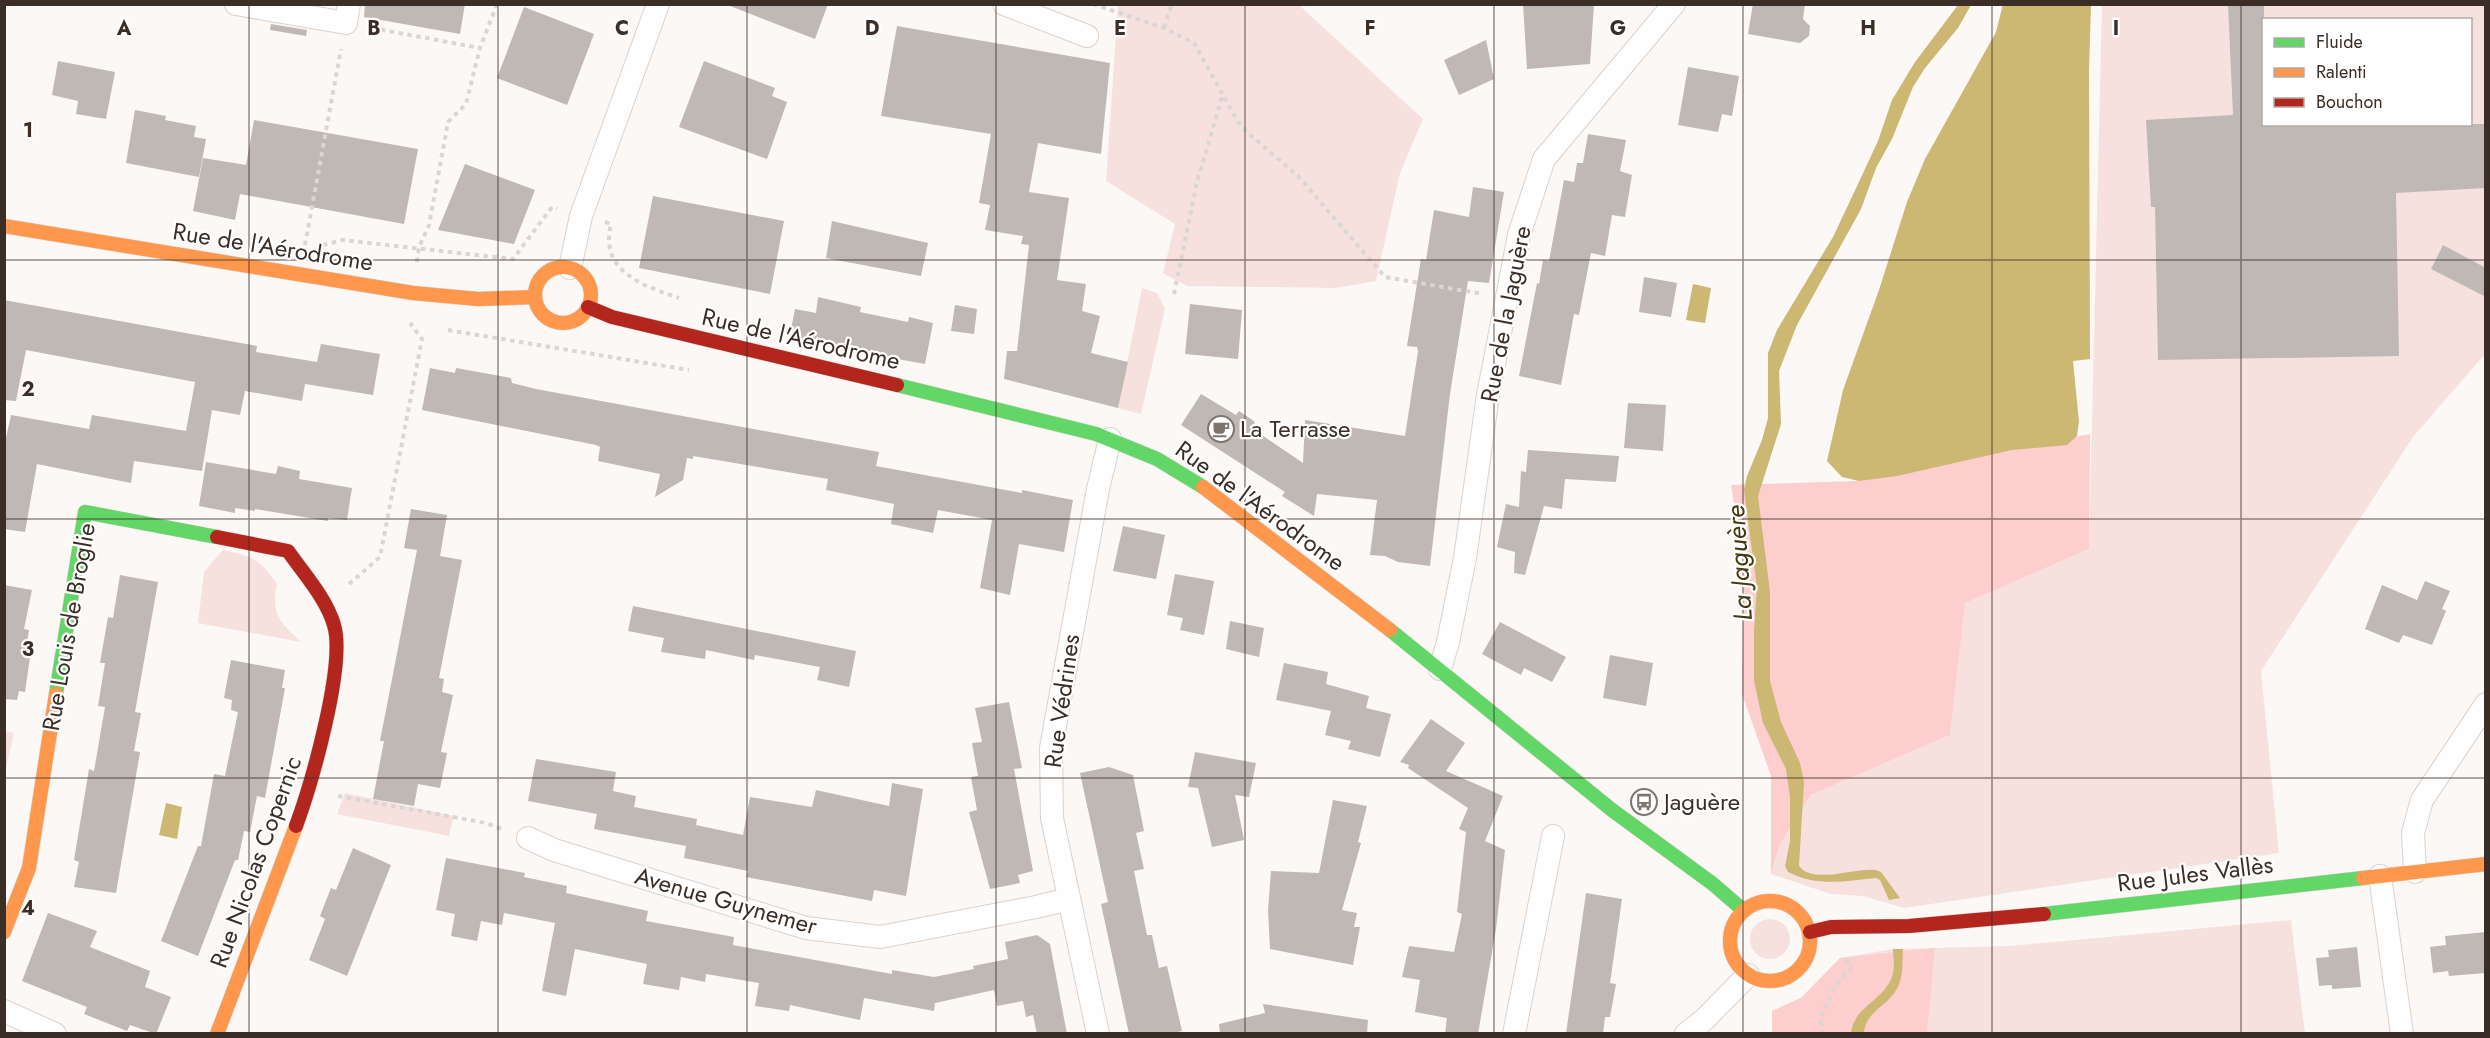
<svg xmlns="http://www.w3.org/2000/svg" width="2490" height="1038" viewBox="0 0 2490 1038" font-family="Jost,sans-serif">
<rect width="100%" height="100%" fill="#fbf8f6"/>
<g fill="#f7e1df" fill-rule="evenodd">
<path d="M1118 5H1299L1423 119 1400 173 1376 281 1335 288 1187 286 1163 273 1175 224 1106 181Z"/>
<path d="M2102 5H2485V354L2413 437 2261 671 2279 853 1904 908 1863 896 1831 894 1771 874 1779 846 1811 795 1950 735 1964 603 2089 549ZM2264 20H2470V124H2264Z"/>
<path d="M1142 288 1157 293 1165 309 1141 414 1118 408Z"/>
<path d="M223 550C252 556 261 560 277 584 270 614 281 623 301 642L198 623 204 572Z"/>
<path d="M5 731 14 733 5 773 4 731Z"/>
<path d="M345 793 454 816 449 836 337 814Z"/>
<circle cx="1770" cy="939" r="20"/>
<path d="M2291 920 2305 1033 1772 1034V1011L1801 998 1840 958 1893 949 2010 946Z"/>
</g>
<g fill="#fccecd">
<path d="M2090 434 2089 549 1965 603 1950 735 1811 795 1779 846 1771 874V776L1742 694 1744 563 1731 485 1859 481Z"/>
<path d="M1935 948 1927 1033H1772V1011L1801 998 1840 958Z"/>
</g>
<g fill="#ccb773">
<path d="M2003 4 2091 5 2089 71 2090 359 2073 361 2079 422 2077 436 2067 445 2012 450 1897 476 1859 481 1842 477 1827 461 1843 390 1879 290 1907 202 1925 159 1996 32Z"/>
<path d="M1958 5H1971L1958 28 1925 68 1913 87 1892 139 1876 168 1861 209 1797 325 1779 371 1781 424 1758 496 1770 592V681L1781 722 1800 763 1804 782 1799 866C1814 885 1854 867 1876 870L1881 872 1900 898 1889 900 1880 880 1876 878C1845 881 1817 887 1788 872L1785 866 1790 841V797L1786 769 1763 723 1754 680V631L1757 588 1744 490 1747 476 1762 440 1768 418V353L1777 330 1833 237 1850 201 1878 141 1892 100 1915 62Z"/>
<path d="M1693 284 1711 288 1705 323 1686 320Z"/>
<path d="M166 803 182 807 177 839 159 835Z"/>
<path d="M1893 949H1903C1902 963 1904 979 1895 992 1886 1006 1865 1013 1864 1033H1851C1854 1005 1887 1000 1893 973 1895 966 1893 957 1893 949Z"/>
</g>
<g fill="#c0b8b5">
<path d="M365 4H465L460 34 364 17Z"/>
<path d="M731 4H828L815 39 730 6Z"/>
<path d="M1523 4H1594L1590 64 1527 69Z"/>
<path d="M1753 4H1805L1803 19 1810 26 1809 36 1800 43 1748 34Z"/>
<path d="M2228 4H2264V124H2486V188L2396 193 2399 356 2158 360 2155 207H2151L2146 120 2233 115Z"/>
<path d="M524 7 594 34 567 105 497 78Z"/>
<path d="M271 24 307 30 306 36 270 30Z"/>
<path d="M897 26 1110 63 1101 154 1038 143 1029 192 1069 198 1057 280 1086 284 1082 311 1100 316 1091 353 1128 362 1118 408 1004 379 1007 351H1017L1029 245 1021 244 1023 236 985 230 990 205 979 203 991 134 881 116Z"/>
<path d="M1486 40 1494 79 1459 95 1444 60Z"/>
<path d="M58 61 115 72 106 119 76 114 78 101 52 95Z"/>
<path d="M704 61 775 88 772 96 787 102 767 159 679 127Z"/>
<path d="M1688 67 1739 76 1732 116 1722 114 1718 132 1678 125Z"/>
<path d="M135 110 166 116 165 120 196 126 194 137 206 139 199 177 126 163Z"/>
<path d="M254 120 418 149 404 224 240 194 235 220 193 211 203 158 246 165Z"/>
<path d="M1588 134 1626 140 1620 171 1632 175 1625 217 1612 215 1605 256 1591 253 1579 315 1574 314 1561 385 1519 376 1537 283 1539 284 1543 260 1549 261 1564 180 1574 182 1577 163H1583Z"/>
<path d="M465 164 535 190 514 244 438 230Z"/>
<path d="M1473 187 1504 192 1489 283 1468 281 1450 394 1430 566 1398 562 1385 556 1370 555 1377 500 1317 494 1314 516 1282 496 1285 492 1181 425 1201 394 1236 415 1239 411 1254 421 1256 431 1303 463 1305 420 1405 436 1418 351 1417 347 1407 346 1421 259 1426 260 1434 210 1469 217Z"/>
<path d="M653 196 784 221 770 294 639 268Z"/>
<path d="M832 221 928 243 921 276 826 258Z"/>
<path d="M2443 245 2486 268V297L2431 269Z"/>
<path d="M1644 277 1677 283 1671 317 1639 312Z"/>
<path d="M818 297 861 307 860 312 908 322 909 317 933 323 925 364 789 339 795 309 816 313Z"/>
<path d="M4 300 257 346 256 352 317 362 321 344 380 354 373 395 305 384 302 401 245 391 240 415 212 410 202 471 134 461 131 483 37 464 25 532 4 529V447L11 415 89 429 92 415 186 431 195 382 26 350 16 401 4 400Z"/>
<path d="M1190 304 1242 310 1238 359 1185 354Z"/>
<path d="M955 305 977 309 974 334 951 331Z"/>
<path d="M430 368 455 373 456 368 511 378 512 383 536 389 879 452 876 466 1022 493V490L1073 500 1064 552 1019 544 1010 595 980 588 992 520 938 510 933 533 891 524 894 504 826 490 828 479 693 456V459L687 458 683 480 655 497 660 474 598 461 600 447 596 445 422 410Z"/>
<path d="M1628 403 1666 405 1663 451 1624 448Z"/>
<path d="M1528 450 1619 456 1616 482 1565 479 1562 509 1544 506 1525 575 1514 573 1515 552 1497 547 1506 504 1519 507 1521 471 1526 472Z"/>
<path d="M206 462 276 474 278 466 300 471 299 479 352 488 347 520 328 518V521L255 509V511L235 508V513L199 506Z"/>
<path d="M411 509 447 515 440 556 462 560 439 678 444 679 442 692 453 695 441 752 447 753 440 788 418 784 414 806 373 799 384 741H380L417 550 404 548Z"/>
<path d="M1123 526 1165 535 1156 579 1113 571Z"/>
<path d="M1175 574 1214 581 1204 635 1180 630 1183 618 1167 615Z"/>
<path d="M120 575 158 582 135 712 141 713 134 751 140 752 116 893 74 887 79 862 74 860 89 769 94 771 105 707 98 706 105 663H100L108 617 113 618Z"/>
<path d="M2425 581 2450 591 2442 609 2446 611 2432 645 2403 635 2399 643 2365 629 2382 585 2417 600Z"/>
<path d="M4 585 32 590 24 629 29 630 26 649 31 650 25 692 19 691 17 700 4 699Z"/>
<path d="M633 606 856 651 849 687 817 680 820 667 755 655 754 660 706 650 705 659 661 652 664 638 628 631Z"/>
<path d="M1230 621 1264 628 1259 657 1226 649Z"/>
<path d="M1500 622 1566 657 1552 682 1524 668 1521 675 1482 654Z"/>
<path d="M1610 655 1653 663 1646 706 1603 698Z"/>
<path d="M231 660 285 670 282 688H285L265 798 257 796 250 832 244 831 238 860H235L198 956 161 941 198 846H201L214 774 225 776 238 712 231 710 232 700 224 698Z"/>
<path d="M1284 663 1328 672 1326 684 1369 696 1366 708 1391 714 1380 757 1348 749 1351 741 1325 735 1331 711 1276 700Z"/>
<path d="M1009 702 1022 768 1014 769 1033 871 1018 875 1020 883 990 889 969 812 977 810 971 777 978 776 972 743 982 742 975 708Z"/>
<path d="M1431 719 1465 743 1446 771 1503 796 1485 841 1505 850 1496 929 1478 1034H1445L1447 1018 1415 1012 1420 980 1402 977 1409 946 1454 952 1462 914 1457 912 1466 832 1459 829 1468 808 1408 768 1409 765 1400 762Z"/>
<path d="M1195 752 1256 763 1249 797 1235 795 1244 840 1212 847 1198 788 1188 787Z"/>
<path d="M536 759 616 772 613 791 636 796 634 807 697 819 696 825 743 835 750 797 812 807 816 790 889 806 892 783 923 789 906 896 874 890 872 901 746 877 748 871 684 858 686 846 594 829 597 814 528 801Z"/>
<path d="M1109 767 1133 775 1144 831 1136 833 1144 869 1134 871 1147 935H1152L1159 968 1167 966 1182 1031 1170 1034H1129L1101 904 1108 902 1080 773Z"/>
<path d="M1333 800 1367 806 1358 842 1361 843 1342 910 1357 913 1354 927H1360L1353 965 1270 949 1268 910 1271 871 1319 873Z"/>
<path d="M353 848 391 865 347 976 309 960 325 919 320 916 331 888 336 890Z"/>
<path d="M446 858 525 873 524 877 567 886 566 893 648 911 646 921 734 937 733 945 892 974V970L934 977 974 969 973 966 1008 959 1005 942 1037 935 1050 944 1067 1034H1037L1033 1015 1026 1017 1023 1001 997 1006 994 990 935 1003 934 1011 864 998 860 1020 790 1005 789 1011 755 1006 759 983 706 974 705 982 681 977 679 990 643 984 647 964 575 949 566 996 542 991 555 923 504 913 502 925 481 921 477 941 451 936 455 914 436 910Z"/>
<path d="M1586 893 1622 899 1610 983 1616 984 1610 1017H1605L1603 1034H1566Z"/>
<path d="M48 913 97 931 90 947 150 971 145 987 171 997 156 1034 130 1025 127 1031 84 1014 87 1007 22 981Z"/>
<path d="M2486 932V973L2449 976 2448 971 2433 973 2430 947 2446 945 2445 936Z"/>
<path d="M2357 947 2361 987 2332 989V985L2319 986 2316 958 2329 957 2328 950Z"/>
<path d="M1263 1004 1368 1020 1367 1034H1220L1219 1024 1265 1013Z"/>
</g>
<g fill="none" stroke-linecap="round" stroke-linejoin="round">
<defs>
<g id="street">
<path d="M236 4 346 23 349 4"/>
<path d="M1004 4 1087 36"/>
<path d="M570 268 581 216 658 4"/>
<path d="M1440 669 1448 642 1465 558 1488 395 1519 235 1544 159 1674 4"/>
<path d="M528 838 554 850 806 928 880 937 1036 907 1069 899"/>
<path d="M2415 872 2413 833 2422 800 2486 704"/>
<path d="M2380 876 2402 1034"/>
<path d="M4 1011 55 1034"/>
<path d="M1098 1034 1052 818 1051 748 1098 489 1110 439"/>
<path d="M1514 1034 1553 836"/>
<path d="M1686 1034 1705 1019 1748 975"/>
</g>
<g id="fast">
<path d="M897 385 1096 434 1157 459 1203 487"/>
<path d="M1390 630 1612 810 1713 884 1743 910"/>
<path d="M56 694 85 512 217 537"/>
<path d="M2044 914 2363 878"/>
</g>
<g id="slow">
<path d="M4 226 413 293 478 299 535 297"/>
<circle cx="563" cy="295" r="28"/>
<path d="M1203 487 1390 630"/>
<path d="M2363 878 2486 864"/>
<circle cx="1770" cy="941" r="40"/>
<path d="M4 932 29 868 56 694"/>
<path d="M217 1034 296 826"/>
</g>
<g id="jam">
<path d="M588 307 612 317 897 385"/>
<path d="M217 537 288 551C304 574 326 598 334 625 346 665 311 785 296 826"/>
<path d="M1810 932 1831 927 1909 926 2044 914"/>
</g>
</defs>
<use href="#street" stroke="#dad2cd" stroke-width="24"/>
<use href="#fast" stroke="#dad2cd" stroke-width="15"/>
<use href="#slow" stroke="#dad2cd" stroke-width="15"/>
<use href="#jam" stroke="#dad2cd" stroke-width="15"/>
<g stroke="#dad6d6" stroke-width="4" stroke-dasharray="4.5 4.5" stroke-linecap="butt">
<path d="M1093 4 1164 28 1194 43 1238 122 1248 133 1298 176 1385 277 1483 294"/>
<path d="M372 28 480 48"/>
<path d="M1164 28 1172 4"/>
<path d="M605 222 611 224C599 272 644 286 679 298"/>
<path d="M305 245 341 49"/>
<path d="M323 245 343 240 513 259 552 207 557 209"/>
<path d="M417 262 419 247 429 225 448 122 466 104 480 48 497 4"/>
<path d="M1174 294 1197 182 1222 97"/>
<path d="M448 330 689 370"/>
<path d="M349 584 380 557 422 339 410 323"/>
<path d="M338 796 486 823 504 830"/>
<path d="M1823 1034 1820 1018 1835 986 1851 968 1846 958"/>
</g>
<use href="#street" stroke="#fefefe" stroke-width="22"/>
<use href="#fast" stroke="#63d668" stroke-width="14"/>
<use href="#slow" stroke="#ff974d" stroke-width="14"/>
<use href="#jam" stroke="#b3261e" stroke-width="14"/>
</g>
<path fill="none" stroke="#3a2e26" stroke-width="1.5" stroke-opacity="0.55" d="M249 4V1034M498 4V1034M747 4V1034M996 4V1034M1245 4V1034M1494 4V1034M1743 4V1034M1992 4V1034M2241 4V1034M4 260H2486M4 519H2486M4 778H2486"/>
<defs>
<symbol id="cafe-ring" viewBox="-11 -11 22 22"><circle r="9.5" fill="#fff" stroke="#7e756f" stroke-width="1.5"/><path d="M-5.5-4.5H6V0H3Q3 3.5 0 3.5H-2.5Q-5.5 3.5-5.5 0ZM3-3.2v2h1.7v-2ZM-6 4.5H4V6H-6Z" fill="#7e756f"/></symbol>
<symbol id="bus-ring" viewBox="-11 -11 22 22"><circle r="9.5" fill="#fff" stroke="#7e756f" stroke-width="1.5"/><path d="M-5-6H5V4H4V6H2V4H-2V6H-4V4H-5ZM-3.5-4V0h7V-4ZM-3.5 1.2v1.5H-2V1.2ZM2 1.2v1.5H3.5V1.2Z" fill="#7e756f"/></symbol>
</defs>
<g fill-rule="evenodd">
<use href="#cafe-ring" x="1206" y="414" width="30" height="30"/>
<use href="#bus-ring" x="1629" y="787" width="30" height="30"/>
</g>
<g text-anchor="middle" stroke-width="4.5" stroke-linejoin="round" paint-order="stroke">
<g font-size="24" fill="#3a2e26" stroke="#fff">
<text transform="translate(273 247) rotate(9)" y="8">Rue de l'Aérodrome</text>
<text transform="translate(1506 314) rotate(-79)" y="8">Rue de la Jaguère</text>
<text transform="translate(801 339) rotate(13)" y="8">Rue de l'Aérodrome</text>
<text transform="translate(1260 506) rotate(36)" y="8">Rue de l'Aérodrome</text>
<text transform="translate(69 627) rotate(-80)" y="8">Rue Louis de Broglie</text>
<text transform="translate(1062 701) rotate(-82)" y="8">Rue Védrines</text>
<text transform="translate(256 862) rotate(-70)" y="8">Rue Nicolas Copernic</text>
<text transform="translate(2195 874) rotate(-7)" y="8">Rue Jules Vallès</text>
<text transform="translate(726 901) rotate(16)" y="8">Avenue Guynemer</text>
</g>
<g font-size="24" fill="#3a2e26" stroke="#fff" text-anchor="start">
<text x="1240" y="437">La Terrasse</text>
<text x="1664" y="810">Jaguère</text>
</g>
<g font-size="26" font-style="italic" fill="#43370e" stroke="#fff">
<text transform="translate(1739 563) rotate(-94)" y="9">La Jaguère</text>
</g>
</g>
<g font-size="20" text-anchor="middle" font-weight="bold" fill="#3a2e26" stroke="#fff" stroke-width="4.5" stroke-linejoin="round" paint-order="stroke">
<text x="124" y="35">A</text>
<text x="374" y="35">B</text>
<text x="622" y="35">C</text>
<text x="872" y="35">D</text>
<text x="1120" y="35">E</text>
<text x="1370" y="35">F</text>
<text x="1618" y="35">G</text>
<text x="1868" y="35">H</text>
<text x="2116" y="35">I</text>
<text x="28" y="137">1</text>
<text x="28" y="396">2</text>
<text x="28" y="656">3</text>
<text x="28" y="915">4</text>
</g>
<rect width="2490" height="1038" fill="none" stroke="#3a2e26" stroke-width="12"/>
<rect x="2262" y="18" width="210" height="108" fill="#ffffff" stroke="#b0aba8" stroke-width="1.5"/>
<rect x="2274" y="38" width="30" height="9" fill="#63d668" stroke="#b0aba8" stroke-width="1.5"/>
<text x="2316" y="48" font-size="18" fill="#3a2e26">Fluide</text>
<rect x="2274" y="68" width="30" height="9" fill="#ff974d" stroke="#b0aba8" stroke-width="1.5"/>
<text x="2316" y="78" font-size="18" fill="#3a2e26">Ralenti</text>
<rect x="2274" y="98" width="30" height="9" fill="#b3261e" stroke="#b0aba8" stroke-width="1.5"/>
<text x="2316" y="108" font-size="18" fill="#3a2e26">Bouchon</text>
</svg>
